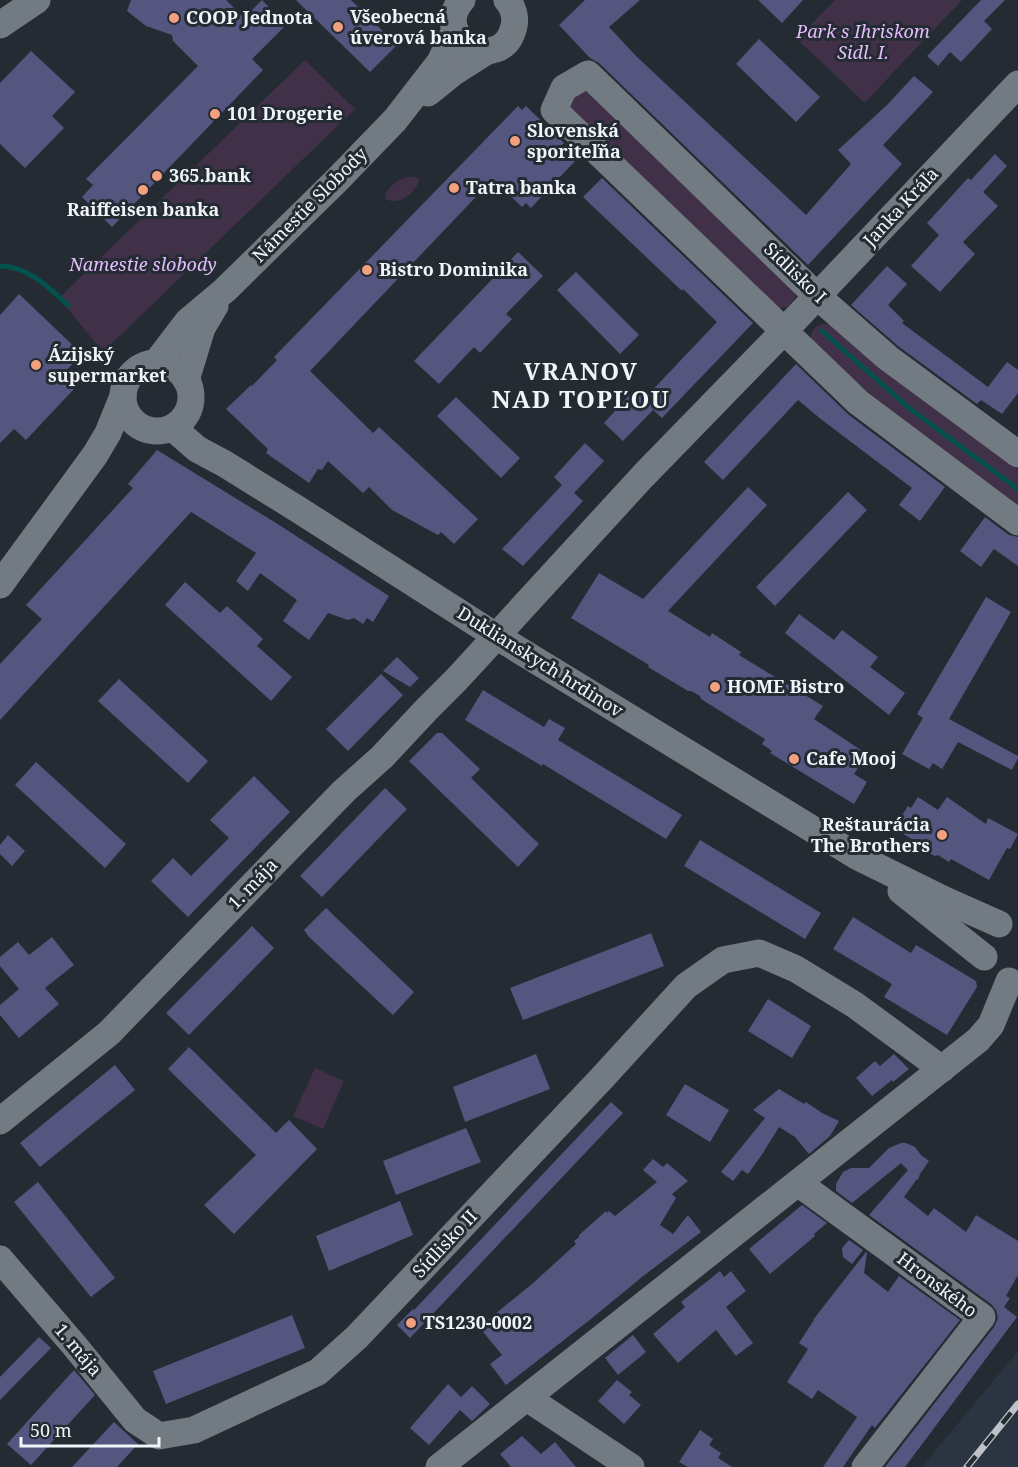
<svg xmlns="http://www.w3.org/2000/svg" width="1018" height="1467" viewBox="0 0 1018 1467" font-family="'Noto Serif',serif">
<rect width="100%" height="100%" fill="#242b32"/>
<path fill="#2a3541" d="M1018 1351V1467H922Z"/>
<g fill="#403149">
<path d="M835 0H962L899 66 865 103 797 39Z"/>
<path d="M305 60 355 109 103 352 59 298Z"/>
<path d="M588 90 796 292 795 298 788 307 777 309 566 111 568 94Z"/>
<path d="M407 177H414L418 179 419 182C412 195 402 204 387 200L385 195C389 185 398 180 407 177Z"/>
<path d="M822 324 833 325 917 396 1018 470V508L901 418 811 346C809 335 812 328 822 324Z"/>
<path d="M315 1068 344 1081 323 1129 293 1116Z"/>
</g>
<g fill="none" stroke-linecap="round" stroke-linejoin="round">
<g stroke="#04514e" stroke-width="5">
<path d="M0 266C28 266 49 288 68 305"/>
<path d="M822 331 909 408 1018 489"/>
</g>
</g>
<g fill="#54567f">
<path d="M131 0H226L244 18 262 0 286 25 252 59 263 70 112 227 82 197 93 185 86 179 198 66 173 41 172 35 146 26 127 11Z"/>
<path d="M296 0H351L397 45 370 72Z"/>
<path d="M585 0H640L609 27 636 56 806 215 851 164 838 150 887 105 914 76 933 92 883 145 902 164 808 265 599 63 590 58 559 25Z"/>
<path d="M758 0H803L782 23Z"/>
<path d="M981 0H1005L984 21 992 29 961 62 950 52 938 66 927 56Z"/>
<path d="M759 39 820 97 796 122 736 64Z"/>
<path d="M31 51 75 92 52 116 64 128 25 168 0 144V83Z"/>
<path d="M518 106 522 110 526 106 564 143 562 145 564 147 563 148 575 161 531 208 526 203 522 207 493 179 310 371 373 433 379 427 478 519 454 544 441 532 438 535 392 510 369 487 363 493 328 461 322 470 318 469 309 483 266 453 268 449 226 409 251 385 252 386 277 360 274 357Z"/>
<path d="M995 154 1007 166 983 192 998 206 963 242 975 254 940 292 911 266 939 235 927 223 968 178 971 180Z"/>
<path d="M602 178 753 323 662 418 653 410 623 441 604 423 634 390 644 399 717 322 683 289 682 291 583 197Z"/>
<path d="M518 252 543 276 506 314 512 319 480 353 474 347 439 384 414 361Z"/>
<path d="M887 266 907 284 888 305 904 321 902 323 988 387 1007 362 1018 370V393L1002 414 981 400 977 404 898 346 851 305Z"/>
<path d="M576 272 639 335 620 354 557 290Z"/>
<path d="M19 294 82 354 61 376 74 389 26 440 14 429 0 443V315Z"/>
<path d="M796 364 849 415 945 487 920 521 899 505 912 488 822 420 798 400 723 480 704 462Z"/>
<path d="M456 397 520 458 501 478 437 416Z"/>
<path d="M585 443 604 461 574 493 583 501 523 566 502 549 562 485 554 477Z"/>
<path d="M157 450 276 523 389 596 373 622 367 618 363 624 354 618 348 620 328 613 309 640 283 621 297 600 260 573 248 591 236 581 256 553 191 512 0 720V664L42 619 26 605 133 488 128 484Z"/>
<path d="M748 487 767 505 668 611 710 637 712 633 741 652 739 655 823 706 814 719 867 754 854 774 867 782 854 804 770 753 772 751 762 744 765 739 701 699 700 696 691 691H688L648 667 649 665 571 618 599 573 643 599Z"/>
<path d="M848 492 867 510 775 606 756 587Z"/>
<path d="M985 517 1009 535 1018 537V566L994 549 981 567 960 551Z"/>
<path d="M185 582 220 613 227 606 263 639 257 646 292 677 271 701 165 605Z"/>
<path d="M986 597 1011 612 949 719 1018 756V758L1012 770 958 742 942 769 933 763 929 769 902 754 923 718 917 714Z"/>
<path d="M799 614 834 640 842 630 878 657 870 667 905 693 889 715 785 633Z"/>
<path d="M397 657 419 678 410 687 383 671Z"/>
<path d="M381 674 403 695 348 751 326 729Z"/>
<path d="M119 679 208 761 188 783 98 701Z"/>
<path d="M483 690 544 727 549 719 565 728 558 740 682 815 666 839 543 764 542 766 465 720Z"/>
<path d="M437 733H442L480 769 471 778 539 844 518 867 409 761Z"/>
<path d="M36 762 126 844 105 868 15 785Z"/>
<path d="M254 776 290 812 188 917 151 881 173 858 191 876 229 838 210 820Z"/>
<path d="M385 788 407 809 322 897 300 876Z"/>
<path d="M918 797 938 810 947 797 986 824 988 818 1018 834 1010 849 1007 848 989 880 951 859 949 862 938 855 935 856 929 853V850L894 828 908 806 911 808Z"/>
<path d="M8 835 25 851 12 866 0 854V845Z"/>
<path d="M700 840 821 913 805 939 684 866Z"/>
<path d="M326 908 414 992 393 1015 309 937 304 930Z"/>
<path d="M853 917 911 953 916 945 976 981 977 987 947 1035 884 997 892 984 833 949Z"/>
<path d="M252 926 274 948 189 1035 166 1013Z"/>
<path d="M651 933 664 966 523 1020 510 988Z"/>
<path d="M52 937 74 965 45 988 59 1004 19 1038 0 1015V1005L19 989 0 966V957L18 942 29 955Z"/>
<path d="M768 999 811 1026 792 1058 748 1031Z"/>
<path d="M189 1047 276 1133 289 1120 317 1149 234 1234 204 1205 256 1155 168 1069Z"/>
<path d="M536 1054 550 1089 465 1122 453 1087Z"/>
<path d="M894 1054 909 1069 893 1082 892 1080 872 1096 856 1078 875 1061 880 1066Z"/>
<path d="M115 1065 135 1090 40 1167 20 1143Z"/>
<path d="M685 1084 729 1110 710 1142 666 1115Z"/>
<path d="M779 1089 804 1104 806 1102 822 1113 839 1121 830 1136 809 1154 795 1137 779 1127 761 1156 748 1174 742 1170 733 1181 721 1172 765 1118 753 1110Z"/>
<path d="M611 1102 623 1113 410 1338 397 1325 413 1309 414 1310Z"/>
<path d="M466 1128 481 1162 396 1195 383 1161Z"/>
<path d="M901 1143H906L915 1147 921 1155 929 1161 920 1174 918 1180 917 1179 904 1197 928 1216 934 1208 966 1232 976 1215 1018 1241V1275L1006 1296 1010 1298 1004 1307 1017 1317 905 1467H885L994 1327 998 1318 996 1310 991 1304 869 1215 908 1170 901 1163 852 1203 836 1191V1184L843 1172 851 1168H869L889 1148Z"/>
<path d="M653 1159 663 1167 667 1163 688 1181 672 1194 676 1198 660 1225 673 1234 688 1215 701 1232 642 1277 591 1319 506 1385 490 1364 502 1355 479 1327 532 1284 576 1244 574 1241 579 1237V1235L606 1211 607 1213 609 1211 615 1216 657 1182 643 1170Z"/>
<path d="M38 1182 115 1278 91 1297 14 1202Z"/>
<path d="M400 1201 413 1235 329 1271 316 1236Z"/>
<path d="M802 1205 827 1223 814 1234 815 1236 770 1274 749 1249Z"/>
<path d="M849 1240 863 1250 852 1264 843 1257 842 1248Z"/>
<path d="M866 1252 867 1253 864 1273 888 1292 899 1276 960 1320 875 1428 872 1425 843 1467H823L857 1417 818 1390 812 1399 787 1382 808 1349 799 1343 814 1320H813Z"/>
<path d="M720 1271 724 1277 731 1271 746 1291 726 1307 753 1343 736 1356 716 1330 678 1363 653 1334 685 1307 681 1302Z"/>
<path d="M292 1315 305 1348 166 1404 153 1371Z"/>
<path d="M633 1335 646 1352 618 1375 605 1358Z"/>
<path d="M39 1337 51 1348 0 1400V1377Z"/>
<path d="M74 1370 95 1395 31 1465 7 1444Z"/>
<path d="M617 1380 632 1392 629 1395 641 1405 624 1424 598 1401Z"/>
<path d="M448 1384 461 1397 472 1386 490 1404 472 1421 460 1410 429 1445 410 1428Z"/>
<path d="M114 1422 138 1444 117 1467H72Z"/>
<path d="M700 1430 713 1439 709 1445 721 1453 718 1458 732 1467H688L679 1462Z"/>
<path d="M522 1436 541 1454 555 1442 576 1467H511L500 1454Z"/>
</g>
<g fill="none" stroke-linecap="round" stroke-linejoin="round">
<g stroke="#727a82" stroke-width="27">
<path d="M462 0C428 39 503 77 514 26 516 17 513 7 507 0"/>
<path d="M0 25 37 0"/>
<path d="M428 93 454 72 487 51"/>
<path d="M156 363 188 321 225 290 337 180 395 120 440 62 455 30"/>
<circle cx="157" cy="397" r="34"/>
<path d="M186 380 202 328 215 306"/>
<path d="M173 428 197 449 225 464 299 510 496 636 858 857 945 900 999 924"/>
<path d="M1018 454 888 358 817 296 588 74 564 88 554 110 858 402 1018 522"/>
<path d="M0 585 95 455 108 433 123 396"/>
<path d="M901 891 984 957"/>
<path d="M0 1121 109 1033 344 791 382 757 427 709 457 679 643 476 785 330 1018 84"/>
<path d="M798 1183 982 1317 865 1467"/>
<path d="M0 1259 74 1345 135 1420 159 1436 194 1430 318 1372 357 1337 602 1078 686 986 723 960 759 953 796 969 855 1005 942 1069"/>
<path d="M527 1398 631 1467"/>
<path d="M439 1467 978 1040 991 1025 1009 981"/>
</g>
<defs>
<path id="rail" d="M967 1467 1018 1404"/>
</defs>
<use href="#rail" stroke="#bdc2c8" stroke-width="7"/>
<use href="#rail" stroke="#242b32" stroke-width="4.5" stroke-dasharray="14" stroke-linecap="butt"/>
</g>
<g fill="#f2a07f" stroke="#242b32" stroke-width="2">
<circle cx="174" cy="18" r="6"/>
<circle cx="338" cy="27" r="6"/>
<circle cx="215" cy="114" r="6"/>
<circle cx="515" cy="141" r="6"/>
<circle cx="157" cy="176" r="6"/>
<circle cx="454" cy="188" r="6"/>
<circle cx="143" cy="190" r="6"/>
<circle cx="367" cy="270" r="6"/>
<circle cx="36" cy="365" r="6"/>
<circle cx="715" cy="687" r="6"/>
<circle cx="794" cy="759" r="6"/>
<circle cx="942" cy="835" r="6"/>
<circle cx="411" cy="1323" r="6"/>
</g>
<g text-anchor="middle" stroke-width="6" stroke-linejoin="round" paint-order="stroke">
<g font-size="18" font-weight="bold" fill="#f1f5fa" stroke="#242b32" text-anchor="start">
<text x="350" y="23">Všeobecná<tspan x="350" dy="21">úverová banka</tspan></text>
<text x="186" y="24">COOP Jednota</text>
<text x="227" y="120">101 Drogerie</text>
<text x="527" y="137">Slovenská<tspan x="527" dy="21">sporiteľňa</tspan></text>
<text x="169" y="182">365.bank</text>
<text x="466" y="194">Tatra banka</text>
<text x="143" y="216" text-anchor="middle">Raiffeisen banka</text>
<text x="379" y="276">Bistro Dominika</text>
<text x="48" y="361">Ázijský<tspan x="48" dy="21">supermarket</tspan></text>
<text x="727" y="693">HOME Bistro</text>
<text x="806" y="765">Cafe Mooj</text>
<text x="930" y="831" text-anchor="end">Reštaurácia<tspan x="930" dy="21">The Brothers</tspan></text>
<text x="423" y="1329">TS1230-0002</text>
</g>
<g font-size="18" font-style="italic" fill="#e3bcfc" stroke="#242b32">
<text x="863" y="38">Park s Ihriskom<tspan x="863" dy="21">Sidl. I.</tspan></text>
<text x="143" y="271">Namestie slobody</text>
</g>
<g font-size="18" fill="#f1f5fa" stroke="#242b32">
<text transform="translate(310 205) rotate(-45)" y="6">Námestie Slobody</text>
<text transform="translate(901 207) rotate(-47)" y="6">Janka Kráľa</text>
<text transform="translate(795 273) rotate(44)" y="6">Sídlisko I</text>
<text transform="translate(540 662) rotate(32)" y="6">Duklianskych hrdinov</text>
<text transform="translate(253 884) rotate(-46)" y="6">1. mája</text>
<text transform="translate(445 1244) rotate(-47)" y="6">Sídlisko II</text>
<text transform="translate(937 1285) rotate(37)" y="6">Hronského</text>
<text transform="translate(78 1350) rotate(50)" y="6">1. mája</text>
</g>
<g font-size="24" font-weight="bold" letter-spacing="1.5" fill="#f1f5fa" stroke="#242b32">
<text x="581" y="380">VRANOV<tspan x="581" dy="28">NAD TOPĽOU</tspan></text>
</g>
</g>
<path d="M21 1437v9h138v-9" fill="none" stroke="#f1f5fa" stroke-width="3"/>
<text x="30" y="1437" font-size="18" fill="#f1f5fa" stroke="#242b32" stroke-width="4.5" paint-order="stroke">50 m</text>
</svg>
